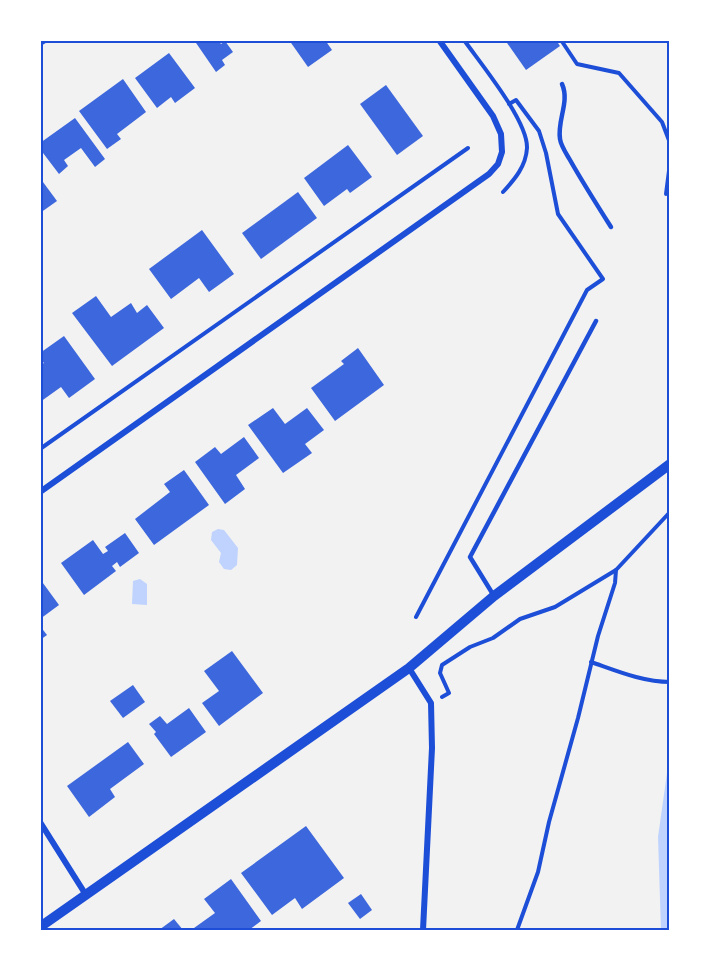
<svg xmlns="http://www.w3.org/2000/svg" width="710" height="971" viewBox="0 0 710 971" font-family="Overpass,sans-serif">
<rect width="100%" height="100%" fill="#f2f2f2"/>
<g fill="#bfd3fe">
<path d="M218 529 224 530 238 548 237 565 231 570 224 569 219 562 221 553 211 540 212 532Z"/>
<path d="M140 579 147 584V605L132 604 133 581Z"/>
<path d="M669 759 670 930H661L658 837Z"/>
</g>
<g fill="#3d67dc">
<path d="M194 40H218L221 44 225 41 233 52 222 60 225 65 216 72Z"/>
<path d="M289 40H325L332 50 308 67Z"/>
<path d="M505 40H556L560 46 526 70Z"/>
<path d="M169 53 195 88 175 103 171 97 157 108 135 78Z"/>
<path d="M123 79 146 112 117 134 121 139 107 149 79 111Z"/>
<path d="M386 85 423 136 397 155 360 104Z"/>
<path d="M75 118 105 159 95 167 81 148 64 160 68 166 59 174 40 149V143Z"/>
<path d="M348 145 372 177 350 193 347 189 324 206 304 178Z"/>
<path d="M40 178 57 201 40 213Z"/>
<path d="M298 192 317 218 261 259 242 233Z"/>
<path d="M202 230 234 274 209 292 199 278 171 299 149 269Z"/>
<path d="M96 296 111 317 131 303 137 313 147 305 164 328 112 366 72 313Z"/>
<path d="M64 336 95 379 69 398 61 387 40 402V365L44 363 40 359V353Z"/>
<path d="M358 348 384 385 335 421 311 388 344 364 341 361Z"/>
<path d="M273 408 285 424 307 408 324 430 305 444 312 453 283 473 248 425Z"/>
<path d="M244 437 259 458 236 475 245 489 225 504 195 462 215 447 221 454Z"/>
<path d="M184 470 209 505 154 545 135 519 170 492 164 484Z"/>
<path d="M125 533 139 553 120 567 117 562 112 566 116 571 84 595 61 563 93 540 103 554 108 551 105 547Z"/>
<path d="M40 579 59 605 40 619Z"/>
<path d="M40 626 47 635 40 640Z"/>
<path d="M232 651 263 693 219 726 202 703 219 691 204 671Z"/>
<path d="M133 685 145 702 123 718 110 701Z"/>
<path d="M189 708 206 732 171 757 154 734 156 732 149 724 160 716 167 724Z"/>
<path d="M128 742 144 764 110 789 115 797 89 817 67 786Z"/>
<path d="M306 826 344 878 302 909 295 898 272 915 241 873Z"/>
<path d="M231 879 261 921 249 930H196L194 928 215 913 204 899Z"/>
<path d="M361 894 372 910 360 919 348 903Z"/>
<path d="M174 919 183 930H159Z"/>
</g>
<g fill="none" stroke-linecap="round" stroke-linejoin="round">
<g stroke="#1d4ed8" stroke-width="4">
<path d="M464 40C481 64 528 121 527 148 526 166 515 179 503 192"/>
<path d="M561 40 577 64 619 73 662 122 670 143"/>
<path d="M666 194 670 163"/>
<path d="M40 449 468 148"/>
<path d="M416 617 587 290 603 279 558 214 546 153 539 131 516 100 509 104"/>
<path d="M591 662C617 671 643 682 670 682"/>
<path d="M442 697 449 693 440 673 442 665 470 647 493 638 520 619 555 607 616 570 670 512"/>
<path d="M517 930 538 872 549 822 578 718 598 636 615 583 616 570"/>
</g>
<g stroke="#1d4ed8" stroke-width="4.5">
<path d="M562 84C570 102 557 120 560 139 561 146 566 153 570 160 583 183 597 205 611 227"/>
<path d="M494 596 470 557 596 321"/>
</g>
<g stroke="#1d4ed8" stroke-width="6">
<path d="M40 43 45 40"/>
<path d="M40 492 489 174 498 164 502 152 501 134 493 116 439 40"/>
<path d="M409 668 431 703 432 748 423 930"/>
<path d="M40 822 86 895"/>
</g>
<path stroke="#1d4ed8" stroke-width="10" d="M40 927 409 668 494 596 670 464"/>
</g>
<rect width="710" height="971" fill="none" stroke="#ffffff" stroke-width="84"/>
<rect x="42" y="42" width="626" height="887" fill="none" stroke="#1d4ed8" stroke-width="2"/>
</svg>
